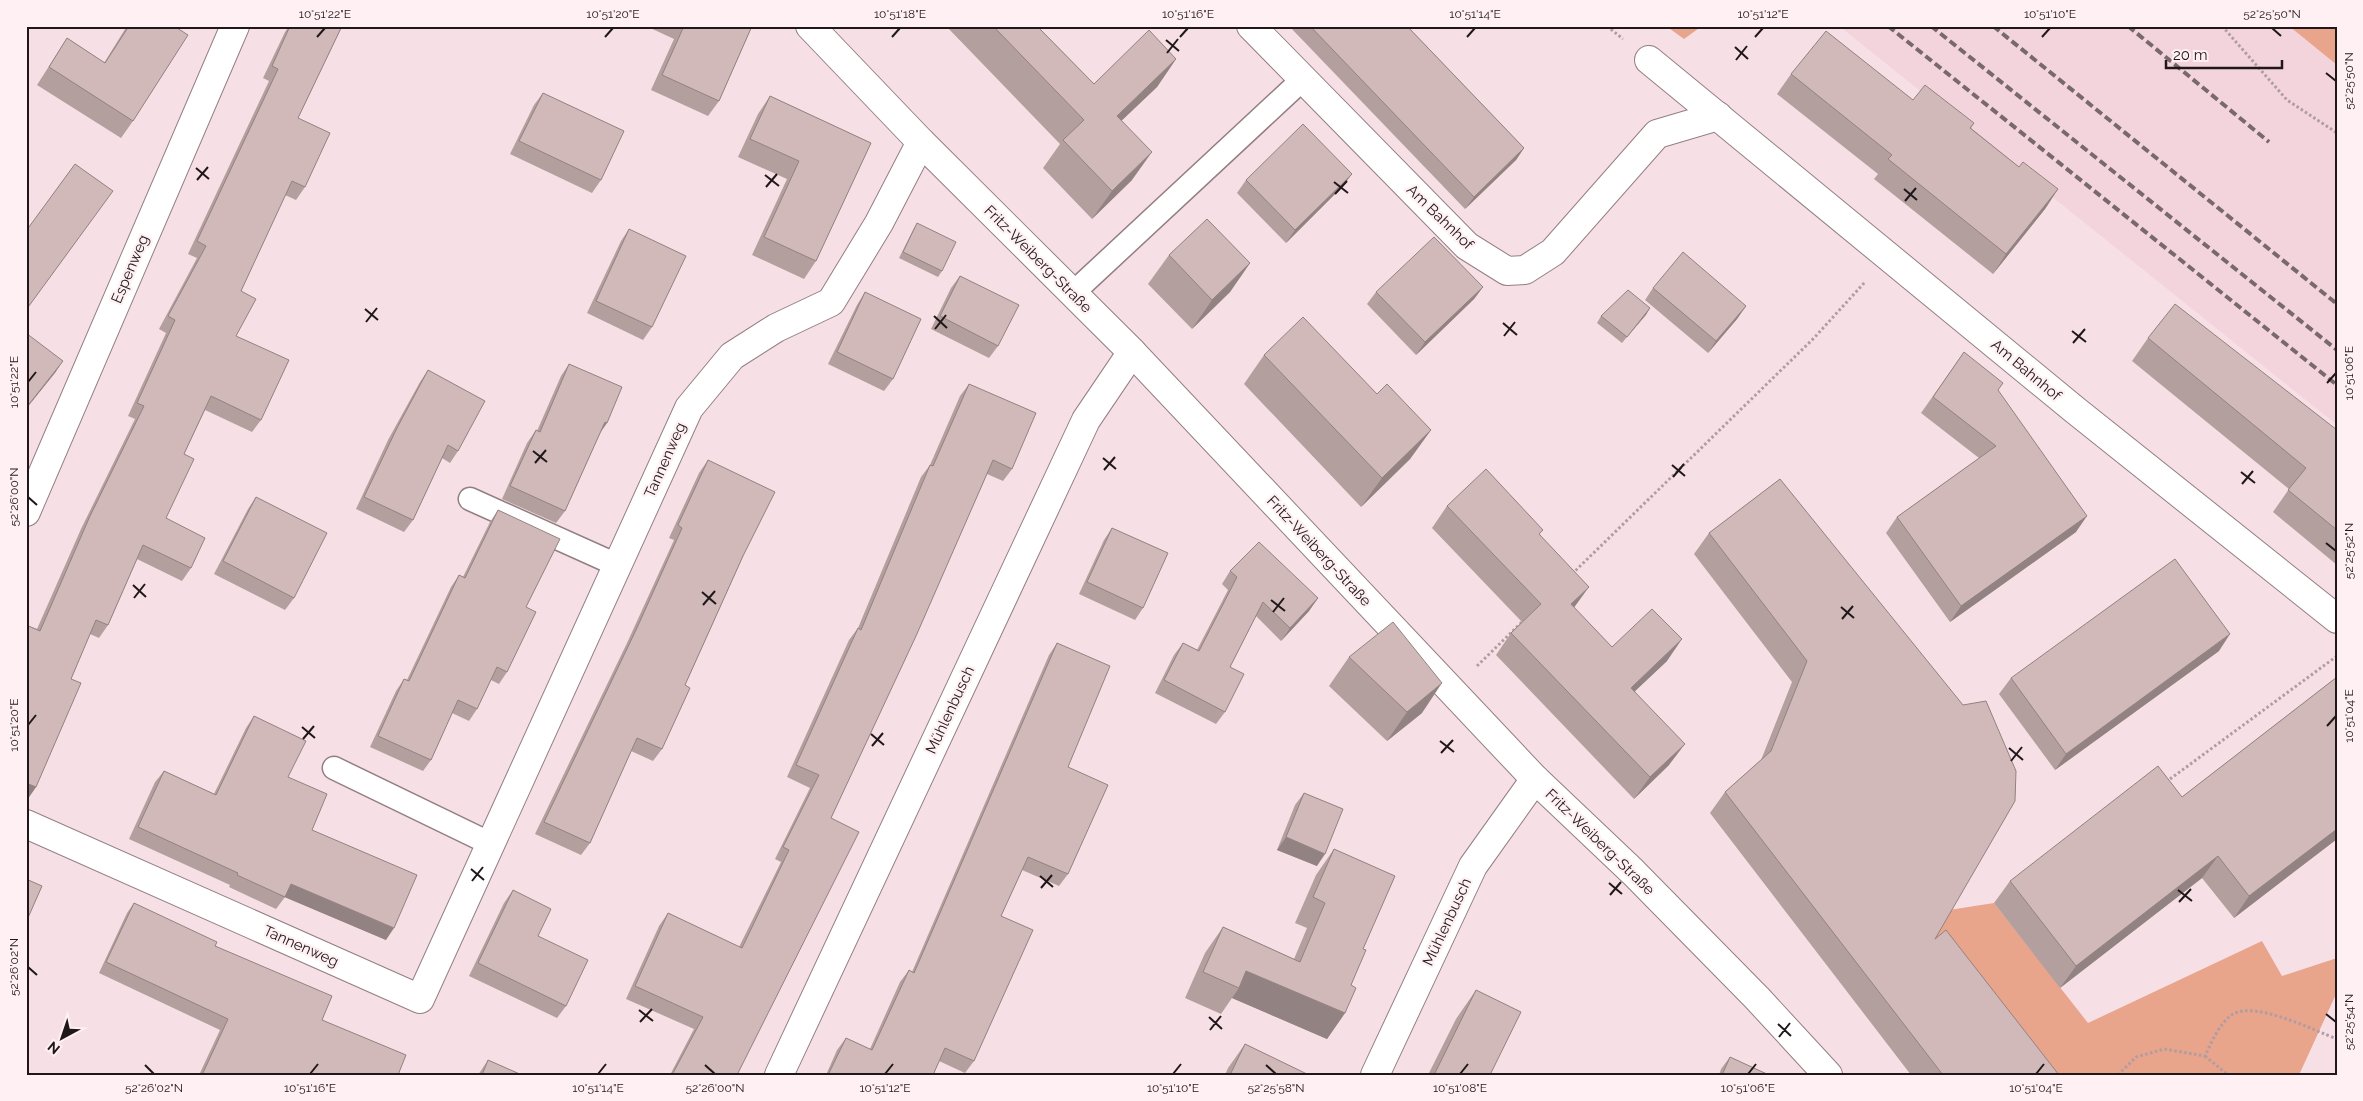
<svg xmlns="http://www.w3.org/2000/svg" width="2363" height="1101" viewBox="0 0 2363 1101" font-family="Raleway,sans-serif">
<rect width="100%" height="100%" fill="#f7e0e5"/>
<path fill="#f4d4dc" d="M1839 26H2289L2337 65V425Z"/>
<g fill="#e9a48c">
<path d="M1666 26H1702L1684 39Z"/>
<path d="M2289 26H2337V65Z"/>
<path d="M1994 903 2088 1023 2262 941 2282 976 2337 958V992L2299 1075H2027L1902 914 1949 910Z"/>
</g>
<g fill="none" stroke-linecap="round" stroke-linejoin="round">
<defs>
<g id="service">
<path d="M1073 293 1303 79"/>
<path d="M470 499 617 565"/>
<path d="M334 768 491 844"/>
</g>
<g id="minor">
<path d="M810 26 921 142 1132 352 1535 779 1633 872 1757 998 1828 1075"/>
<path d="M1251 26 1467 246 1507 271 1525 270 1553 252 1657 134 1718 116"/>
<path d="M1649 60 2075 410 2337 619"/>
<path d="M26 512 235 26"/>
<path d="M26 824 420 999 689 408 732 356 776 328 831 302 879 223 921 142"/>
<path d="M779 1075 1086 420 1132 352"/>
<path d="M1375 1075 1473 866 1535 779"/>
</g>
</defs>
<use href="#service" stroke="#937f83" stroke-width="25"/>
<use href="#minor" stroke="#937f83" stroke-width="30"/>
<g stroke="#af9da1" stroke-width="3" stroke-dasharray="2.5 2.5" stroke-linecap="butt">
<path d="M1607 26 1623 39"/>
<path d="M2222 26 2287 100 2337 133"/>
<path d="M2335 26 2337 28"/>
<path d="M1572 574 1814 338 1865 282"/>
<path d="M1477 666 1524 620"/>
<path d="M2166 782 2337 656"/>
<path d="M2205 1056 2228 1075"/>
<path d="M2118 1075 2136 1057 2164 1049 2205 1056C2211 1043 2220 1022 2233 1014 2256 1001 2313 1030 2337 1039"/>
</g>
<use href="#service" stroke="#fff" stroke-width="22"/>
<use href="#minor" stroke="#fff" stroke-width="28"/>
<g stroke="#77696c" stroke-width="4" stroke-dasharray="8 4" stroke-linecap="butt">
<path d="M1888 26 2337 385"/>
<path d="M1931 26 2337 350"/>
<path d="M1993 26 2337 304"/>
<path d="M2128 26 2269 142"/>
</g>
</g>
<g fill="#b39f9e">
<path d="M127 26H174L133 121 121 138 37 85 67 38 104 63Z"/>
<path d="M289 26H342L298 118 305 187 296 200 285 195 241 291 236 336 261 420 252 432 205 410 184 454 166 518 191 568 182 581 137 559 108 625 99 638 90 634 71 679 36 787 27 800H26V625L37 629 81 529 135 419 128 416 166 333 159 329 197 258 188 254 269 81 263 78 285 32Z"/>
<path d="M347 26H354L352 29Z"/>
<path d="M646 26H752L719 101 708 116 651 90 674 39Z"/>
<path d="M946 26H1037L1094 84 1176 59 1157 87 1121 121 1132 180 1092 219 1043 168 1060 144Z"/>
<path d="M1289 26H1407L1524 148 1516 160 1465 209Z"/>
<path d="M1791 74 1913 100 1974 123 1971 128 2019 167 2058 189 2045 209 1993 274 1874 179 1878 174 1777 94Z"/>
<path d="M543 93 601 180 592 193 510 154 534 105Z"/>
<path d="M770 96 871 143 816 261 804 279 752 255 787 179 738 157 758 114Z"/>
<path d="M1246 180 1343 186 1286 243 1237 193Z"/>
<path d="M917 223 942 271 938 277 899 258 913 230Z"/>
<path d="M629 229 652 327 643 340 587 313 621 241Z"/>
<path d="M1169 255 1250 263 1230 292 1192 329 1148 284Z"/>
<path d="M960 276 998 346 989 358 931 329 951 288Z"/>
<path d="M1483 287 1474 299 1416 355 1367 304 1376 292Z"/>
<path d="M1653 288 1746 306 1737 319 1708 353 1645 300Z"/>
<path d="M865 292 893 379 884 391 828 364 857 305Z"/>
<path d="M1650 308 1622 343 1597 323 1601 316Z"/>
<path d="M2148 338 2337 430V565L2273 512 2289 489 2132 361Z"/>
<path d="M1964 352 1998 390 2076 532 1950 622 1886 533 1897 517 1979 458 1921 413Z"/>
<path d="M1264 355 1377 394 1431 430 1410 459 1361 507 1244 384Z"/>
<path d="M569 364 600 433 565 511 556 523 502 499 527 443 536 430 537 431 561 376Z"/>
<path d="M428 370 458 451 450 463 442 458 413 520 404 532 356 509 388 440 420 382Z"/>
<path d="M969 384 1012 469 1003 481 987 474 831 818 737 1075H670L694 1029 626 999 659 926 668 913 739 947 781 862 775 859 810 788 787 777 849 640 858 628 921 477 930 465 960 396Z"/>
<path d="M708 460 743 556 685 685 662 749 653 761 631 751 590 843 581 855 535 834 627 643 674 540 669 538 699 473Z"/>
<path d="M1780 479 1935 939 2059 1075H1911L1710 813 1725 792 1761 760 1792 682 1694 554 1709 533Z"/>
<path d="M256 497 294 598 285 610 214 574 248 509Z"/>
<path d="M1447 506 1540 535 1574 608 1612 647 1667 661 1635 691 1669 765 1634 799 1496 655 1511 633 1522 622 1432 528Z"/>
<path d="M498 510 526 607 507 672 499 684 491 680 477 709 469 721 452 713 431 760 423 771 370 747 396 691 404 679 407 680 451 587 459 575 463 577 490 522Z"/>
<path d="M1112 528 1143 608 1135 620 1079 594 1104 540Z"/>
<path d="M1230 571 1318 598 1309 611 1281 641 1256 616 1230 667 1225 712 1216 724 1155 693 1174 655 1183 643 1197 650 1228 590 1222 584Z"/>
<path d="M1057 643 1068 767V874L1059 886 1022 870 1001 916 974 1061 965 1073 939 1061 933 1075H826L837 1050 846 1038 870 1049 900 982 909 970 912 972 1049 655Z"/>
<path d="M2219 651 2055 770 1999 694 2011 678Z"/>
<path d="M1349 657 1422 713 1387 741 1329 686Z"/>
<path d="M2337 677V839L2234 918 2202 878 2060 988 1994 903 2010 881 2182 797Z"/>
<path d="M254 716 288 777 312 830 386 940 285 897 276 909 229 887 230 885 129 839 155 782 164 771 214 794 246 728Z"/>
<path d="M1304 793 1317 866 1277 850 1295 805Z"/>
<path d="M1334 849 1363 949 1351 985 1345 1013 1327 1039 1232 998 1221 1014 1185 998 1205 953 1223 927 1294 959 1307 928 1295 923 1316 875Z"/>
<path d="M513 890 538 936 566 1006 557 1018 469 976 504 903Z"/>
<path d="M134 903 215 946 322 1020 398 1075H199L220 1030 99 973 127 913Z"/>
<path d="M1476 990 1490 1075H1428L1456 1019Z"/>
<path d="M1245 1044 1307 1075H1225L1228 1068Z"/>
<path d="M1730 1057 1769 1075H1719L1721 1069Z"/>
<path d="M488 1060 522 1075H478Z"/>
</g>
<g fill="#928281">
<path d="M1176 59 1157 87 1097 144 1117 116Z"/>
<path d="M1524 148 1516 160 1465 209 1474 197Z"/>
<path d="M1152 152 1132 180 1092 219 1112 191Z"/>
<path d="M1352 174 1343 186 1286 243 1295 230Z"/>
<path d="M2058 189 2045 209 1993 274 2006 254Z"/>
<path d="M1250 263 1230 292 1192 329 1212 300Z"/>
<path d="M1483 287 1474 299 1416 355 1425 342Z"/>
<path d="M1746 306 1737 319 1708 353 1716 341Z"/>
<path d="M1650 308 1646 315 1622 343 1627 337Z"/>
<path d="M63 361 55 373 26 409V408Z"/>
<path d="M605 422 607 423 598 436Z"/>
<path d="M1431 430 1410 459 1361 507 1382 478Z"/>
<path d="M2087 516 2076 532 1950 622 1961 606Z"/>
<path d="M1589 587 1573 609 1571 604Z"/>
<path d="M1318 598 1309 611 1281 641 1290 628Z"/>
<path d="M2230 634 2219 651 2055 770 2066 754Z"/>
<path d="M1682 639 1667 661 1616 709 1631 688Z"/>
<path d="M1442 683 1422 713 1387 741 1407 712Z"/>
<path d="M1685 744 1669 765 1634 799 1650 777Z"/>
<path d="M26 783 36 787 27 800H26Z"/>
<path d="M2337 829V839L2234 918 2249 896Z"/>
<path d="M1286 837 1325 854 1317 866 1277 850Z"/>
<path d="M2218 856 2202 878 2060 988 2076 966Z"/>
<path d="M291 884 394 928 386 940 282 896Z"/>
<path d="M1246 971 1345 1013 1327 1039 1232 998 1239 988Z"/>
</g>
<g fill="#d0b9b8" stroke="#928281">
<path d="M129 26H174L188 35 133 121 49 67 67 38 105 63Z"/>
<path d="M290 26H342L298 118 330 133 305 187 292 181 241 291 256 299 236 336 289 360 261 420 211 396 184 454 194 459 166 518 205 538 191 568 143 545 108 625 96 620 71 679 81 683 36 787 26 783V625L40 631 90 516 144 406 137 403 175 320 168 316 206 246 197 241 278 69 272 66Z"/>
<path d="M684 26H752L719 101 662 75Z"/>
<path d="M993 26H1037L1094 84 1149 30 1176 59 1117 116 1152 152 1112 191 1063 140 1084 120Z"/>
<path d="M1310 26H1407L1524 148 1474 197Z"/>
<path d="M1826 31 1913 100 1925 85 1974 123 1970 128 2019 167 2023 162 2058 189 2006 254 1888 159 1892 155 1791 74Z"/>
<path d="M543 93 624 131 601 180 519 141Z"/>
<path d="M770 96 871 143 816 261 764 237 799 161 750 139Z"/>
<path d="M1303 124 1352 174 1295 230 1246 180Z"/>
<path d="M75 164 113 191 26 310V231Z"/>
<path d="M1207 219 1250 263 1212 300 1169 255Z"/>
<path d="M917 223 956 242 942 271 903 252Z"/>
<path d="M629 229 686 256 652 327 596 301Z"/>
<path d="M1434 237 1483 287 1425 342 1376 292Z"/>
<path d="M1683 252 1746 306 1716 341 1653 288Z"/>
<path d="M960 276 1019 305 998 346 940 316Z"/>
<path d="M1628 290 1650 308 1627 337 1601 316Z"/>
<path d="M865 292 921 319 893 379 837 352Z"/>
<path d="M2175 304 2337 430V530L2288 490 2306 468 2148 338Z"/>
<path d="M1303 317 1377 394 1387 384 1431 430 1382 478 1264 355Z"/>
<path d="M26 333 63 361 26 408Z"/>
<path d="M1964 352 2003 383 1998 390 2087 516 1961 606 1897 517 1996 446 1933 397Z"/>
<path d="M569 364 622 387 607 423 605 422 565 511 510 486 536 430 540 432Z"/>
<path d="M428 370 485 401 458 451 448 445 413 520 364 497 397 428Z"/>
<path d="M969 384 1036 413 1012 469 993 460 916 636 831 818 859 832 737 1075H672L703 1017 635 986 668 913 742 948 789 850 783 847 819 775 796 765 858 628 861 630 930 465 933 466Z"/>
<path d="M708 460 775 492 743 556 685 685 690 688 662 749 637 738 590 843 544 822 636 630 682 528 678 525Z"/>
<path d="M1486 469 1543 530 1539 534 1589 587 1571 604 1612 647 1652 609 1682 639 1631 688 1685 744 1650 777 1511 633 1541 604 1447 506Z"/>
<path d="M1780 479 1963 705 1986 701 2016 771 2015 801 1935 939 1946 930 2059 1075H1943L1725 792 1771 751 1807 661 1709 533Z"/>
<path d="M256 497 327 533 294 598 223 561Z"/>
<path d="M498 510 560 539 526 607 536 612 507 672 497 667 477 709 458 700 431 760 378 736 404 679 409 681 459 575 465 578Z"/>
<path d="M1112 528 1168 553 1143 608 1087 582Z"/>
<path d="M1259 542 1318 598 1290 628 1263 602 1230 667 1244 674 1225 712 1164 680 1183 643 1199 651 1237 577 1230 571Z"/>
<path d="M2175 559 2230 634 2066 754 2011 678Z"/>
<path d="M1393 622 1442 683 1407 712 1349 657Z"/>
<path d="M1057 643 1110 666 1068 767 1108 785 1068 874 1028 857 1001 916 1033 930 974 1061 945 1048 933 1075H828L846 1038 872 1050 909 970 914 973Z"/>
<path d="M2337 677V829L2249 896 2218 856 2076 966 2010 881 2158 766 2182 797Z"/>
<path d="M254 716 306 741 288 777 327 794 312 830 417 875 394 928 291 884 285 897 237 875 238 873 138 827 164 771 216 795Z"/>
<path d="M1304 793 1343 809 1325 854 1286 837Z"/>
<path d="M1334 849 1395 876 1363 949 1366 950 1351 985 1356 988 1345 1013 1246 971 1239 988 1203 972 1223 927 1300 962 1325 903 1313 897Z"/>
<path d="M26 879 42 886 27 920H26Z"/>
<path d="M513 890 551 909 538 936 588 960 566 1006 478 963Z"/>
<path d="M134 903 217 942 215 946 332 996 322 1020 406 1055 398 1075H202L228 1019 106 962Z"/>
<path d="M1476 990 1521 1012 1490 1075H1434Z"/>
<path d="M1245 1044 1307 1074V1075H1230Z"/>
<path d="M1730 1057 1769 1075H1722Z"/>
<path d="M488 1060 522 1075H482Z"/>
</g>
<path fill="none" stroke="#1f1719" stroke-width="2" d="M2272 28 2281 36M317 37 325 28M605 37 613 28M892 37 900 28M1180 37 1188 28M1467 37 1475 28M1755 37 1763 28M2042 37 2050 28M1166 40 1179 51M1735 47 1748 59M1167 53 1178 39M1736 60 1747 46M2326 73 2336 81M196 168 209 179M765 175 779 186M197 180 208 167M1334 182 1348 193M766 187 777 174M1904 189 1917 200M1335 194 1347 181M1905 201 1916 188M365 309 378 320M934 316 947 328M366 322 377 308M1503 323 1517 335M935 329 946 315M2072 331 2086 342M1504 336 1515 322M2073 343 2085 329M28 382 36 372M2327 383 2336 373M533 451 547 462M1103 458 1116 469M535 463 546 450M1672 465 1685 476M1104 470 1115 457M2241 472 2255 483M1673 477 1684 464M2242 484 2253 471M28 497 37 505M2326 543 2336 551M133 585 146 597M702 592 716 604M134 598 145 584M1271 600 1285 611M703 605 715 591M1841 607 1854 618M1273 612 1284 598M1842 619 1853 606M28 725 36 715M2327 726 2336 716M302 727 315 738M871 734 884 745M303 739 314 726M1440 741 1454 752M872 746 883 733M2009 748 2023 760M1441 753 1453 740M2011 761 2022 747M471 869 484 880M1040 876 1053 887M472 881 483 867M1609 883 1622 894M1041 888 1052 875M2178 890 2192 901M1610 895 1621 882M2179 902 2191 889M28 967 37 975M639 1010 653 1021M2326 1014 2336 1022M1209 1017 1222 1029M640 1022 652 1009M1778 1024 1791 1036M1210 1030 1221 1016M1779 1037 1790 1023M145 1065 154 1074M705 1065 715 1074M1266 1065 1276 1074M310 1074 318 1064M598 1074 606 1064M885 1074 893 1064M1173 1074 1181 1064M1460 1074 1468 1064M1748 1074 1756 1064M2036 1074 2044 1064"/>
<g text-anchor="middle" stroke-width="4.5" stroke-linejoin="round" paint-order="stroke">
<g font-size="15" fill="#1f1719" stroke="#fef0f3">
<text transform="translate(1440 217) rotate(44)" y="5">Am Bahnhof</text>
<text transform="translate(1038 259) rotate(45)" y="5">Fritz-Weiberg-Straße</text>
<text transform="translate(130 269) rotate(-67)" y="5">Espenweg</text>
<text transform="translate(2026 370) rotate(40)" y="5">Am Bahnhof</text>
<text transform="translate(665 460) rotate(-66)" y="5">Tannenweg</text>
<text transform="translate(1319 551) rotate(47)" y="5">Fritz-Weiberg-Straße</text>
<text transform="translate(950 710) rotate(-65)" y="5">Mühlenbusch</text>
<text transform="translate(1600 842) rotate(44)" y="5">Fritz-Weiberg-Straße</text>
<text transform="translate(1447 922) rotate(-65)" y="5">Mühlenbusch</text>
<text transform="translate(301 946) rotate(24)" y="5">Tannenweg</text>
</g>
</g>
<rect width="2363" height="1101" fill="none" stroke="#fef0f3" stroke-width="55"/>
<g transform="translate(62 1038) rotate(220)" stroke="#fef0f3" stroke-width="4" paint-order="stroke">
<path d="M0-4L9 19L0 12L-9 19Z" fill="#1f1719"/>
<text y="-8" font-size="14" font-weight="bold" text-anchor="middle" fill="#1f1719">N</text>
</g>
<path d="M2166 60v8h116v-8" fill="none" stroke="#1f1719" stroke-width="2.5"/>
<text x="2173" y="60" font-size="15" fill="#1f1719" stroke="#fef0f3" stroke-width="4" paint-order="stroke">20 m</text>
<rect x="28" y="28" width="2308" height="1046" fill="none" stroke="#1f1719" stroke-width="2"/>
<g font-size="12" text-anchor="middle" fill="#1f1719">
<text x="325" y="18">10°51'22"E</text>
<text x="613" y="18">10°51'20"E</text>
<text x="900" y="18">10°51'18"E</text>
<text x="1188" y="18">10°51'16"E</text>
<text x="1475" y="18">10°51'14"E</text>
<text x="1763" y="18">10°51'12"E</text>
<text x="2050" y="18">10°51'10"E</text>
<text x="2272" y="18">52°25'50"N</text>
<text transform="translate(2349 81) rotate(-90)" y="4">52°25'50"N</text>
<text transform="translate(2349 373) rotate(-90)" y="4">10°51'06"E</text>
<text transform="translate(14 382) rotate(-90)" y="4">10°51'22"E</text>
<text transform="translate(14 497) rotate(-90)" y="4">52°26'00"N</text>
<text transform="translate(2349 551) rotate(-90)" y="4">52°25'52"N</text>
<text transform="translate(2349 716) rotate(-90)" y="4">10°51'04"E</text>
<text transform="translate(14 725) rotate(-90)" y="4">10°51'20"E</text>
<text transform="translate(14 967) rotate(-90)" y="4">52°26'02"N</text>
<text transform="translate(2349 1022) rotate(-90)" y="4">52°25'54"N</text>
<text x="154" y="1092">52°26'02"N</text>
<text x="310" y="1092">10°51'16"E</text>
<text x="598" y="1092">10°51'14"E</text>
<text x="715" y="1092">52°26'00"N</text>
<text x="885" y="1092">10°51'12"E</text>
<text x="1173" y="1092">10°51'10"E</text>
<text x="1276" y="1092">52°25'58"N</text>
<text x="1460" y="1092">10°51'08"E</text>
<text x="1748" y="1092">10°51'06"E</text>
<text x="2036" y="1092">10°51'04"E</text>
</g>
</svg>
